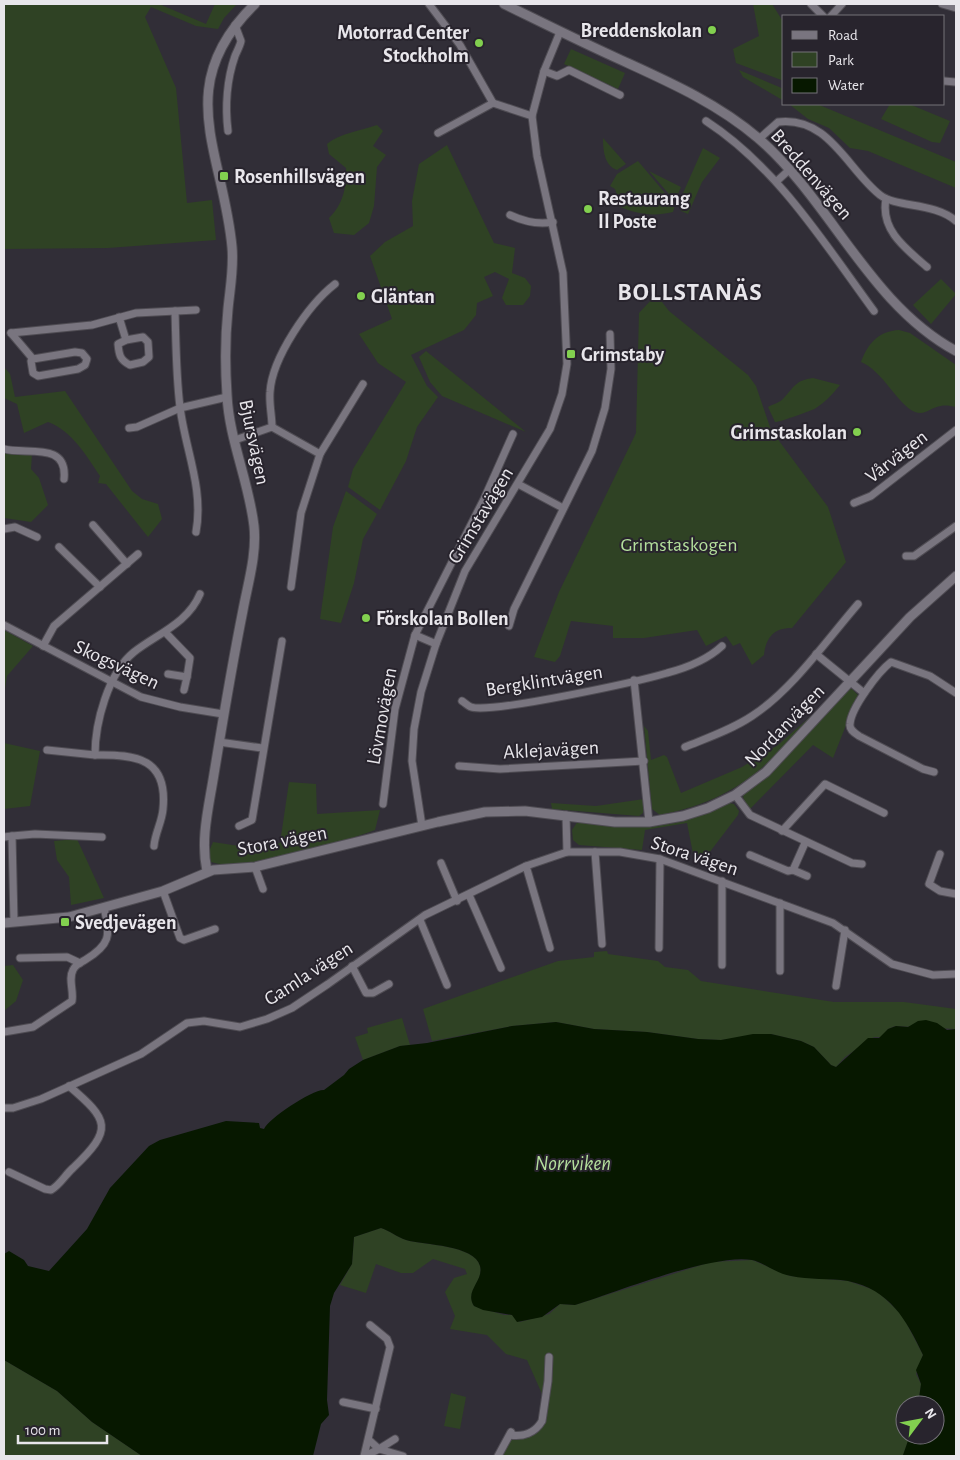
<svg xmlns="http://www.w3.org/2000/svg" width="960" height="1460" viewBox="0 0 960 1460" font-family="'Alegreya Sans',sans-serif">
<rect width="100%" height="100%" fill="#312e37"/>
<g fill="#2f4224">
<path d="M4 4H159L206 24 215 4H237L224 18 218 29 196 26 151 7 145 17 176 88 187 203 212 200 216 240 108 248 4 249Z"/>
<path d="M753 4H772L784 23V81L736 63 733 49 759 36Z"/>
<path d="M571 49 625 73 618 89 564 64Z"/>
<path d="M739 70 784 89V101L743 77Z"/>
<path d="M789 104H817L956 162V188L868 151 850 148 829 128 808 119Z"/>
<path d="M890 104H909L950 121 940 143 932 142 881 119Z"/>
<path d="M377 125 383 131 373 146 386 155 377 167 374 206 369 223 354 235 334 233 329 218C343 205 347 186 346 168L329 154 327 144C340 133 360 131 377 125Z"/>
<path d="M603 138 626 164 617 170C604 166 603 149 603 138Z"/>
<path d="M447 145 494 243 515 248 512 273 525 278 531 286 530 296 523 305H506L502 298 509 279 495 272 484 277 493 296 477 303 476 315 464 330 411 355 427 386 438 397 417 427 406 461 380 510 348 487 353 469 406 382 378 363 359 334 392 319 370 256 385 242 413 226 412 201 419 164Z"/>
<path d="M703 148 720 158 702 182 688 214 681 211 679 202Z"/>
<path d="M638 161 675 205 673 212C653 217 635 214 616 205L618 198 615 189 610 186 617 174Z"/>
<path d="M649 171 681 187 675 201Z"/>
<path d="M941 279 956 294 931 324 913 305Z"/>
<path d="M652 299 662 302 669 311 748 375 756 386 771 430 828 507 846 562 792 628C773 628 766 638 764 655L752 665 740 643 733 646 726 636 706 646 697 630 644 638H613V626L571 621 560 656 555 662 534 657 559 592 636 433 639 313Z"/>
<path d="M899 330 910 333 956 365V407C951 406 945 405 941 406 931 407 925 416 915 412 899 406 881 369 861 362 868 343 879 331 899 330Z"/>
<path d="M426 351 526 432 442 396 430 382 419 357Z"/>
<path d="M4 367 10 374 15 397 65 391 132 491 142 499 158 504 162 519 148 537 106 484 98 483 100 476C86 455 72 431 48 422L24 433 17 404 4 398Z"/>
<path d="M813 378 840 385C833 394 825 402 816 408 814 410 777 423 775 422L768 407C773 404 779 403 783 399 794 387 796 380 813 378Z"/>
<path d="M4 452 22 455 32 454 31 469 39 478 48 505 31 522 4 518Z"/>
<path d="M346 491 377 514 363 539 354 583 341 623 320 619 333 527Z"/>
<path d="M4 630 33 646 7 676 4 695Z"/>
<path d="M848 689H852L858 695 833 758 813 745 749 810 743 797 745 791 768 775 804 738Z"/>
<path d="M820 708C767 766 741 798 660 815L652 809 644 726 648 731 651 760 664 755 667 757 681 793 742 767 778 745Z"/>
<path d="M4 743 40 751 30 806 4 809Z"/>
<path d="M289 782 316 784 317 814 380 810 375 830C331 845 257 875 211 862L207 856 213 842 252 848 280 843Z"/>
<path d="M644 799 643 813 639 816 552 809 551 803 596 806Z"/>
<path d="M729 803 734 804 739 811 738 815 706 857 695 864 687 823 645 830 642 850 579 845 573 840 572 830 578 821 687 819Z"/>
<path d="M77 839 104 898 71 905 69 877 57 860 54 841Z"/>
<path d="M607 951 608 954 658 961 665 967 688 970 701 981 834 1002H904L956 1009V1029L895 1026 888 1029 882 1037H874L845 1057 836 1067 831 1065 814 1047 801 1041 771 1034 721 1040 698 1039 647 1032 594 1029 556 1022 512 1026 432 1041 423 1009 558 961 594 957V952Z"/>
<path d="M13 965 23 980 16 1001 4 1011V966Z"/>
<path d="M402 1018 410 1045 400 1046 363 1060 355 1037 368 1033 367 1028Z"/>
<path d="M381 1228C390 1231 397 1237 406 1240 423 1245 475 1245 480 1266 484 1281 465 1291 474 1306L504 1315H512L520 1322 549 1314 560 1304 575 1305 711 1262 752 1260 790 1276 848 1281 877 1291 902 1315 923 1355 916 1374 921 1384 918 1405H905V1435H910L903 1456H500L509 1440C537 1437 537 1427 546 1403L527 1360 506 1354 487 1335 450 1329 455 1316 445 1292 454 1278 467 1274 465 1269 433 1259 413 1273H401L376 1264 366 1293 340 1285 352 1264 354 1237Z"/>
<path d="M4 1360 57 1391 92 1422 142 1456H4Z"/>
<path d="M451 1393 466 1397 460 1429 444 1426Z"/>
</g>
<path fill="#071800" d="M926 1020 937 1023 947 1030 956 1029V1456L903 1455 910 1435H935V1405H918L921 1384 916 1370 923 1355C906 1319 890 1290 848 1281 829 1278 809 1280 791 1276 777 1274 765 1263 752 1260 713 1253 617 1292 575 1305L560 1304 542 1317 517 1322 512 1315 483 1310 474 1306C464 1291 484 1281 480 1266 475 1245 424 1245 406 1240 397 1237 390 1231 381 1228L354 1237 352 1264 334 1293 330 1306 327 1400 329 1415 321 1424 313 1456H142L92 1422 57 1391 4 1360V1254L9 1251 24 1260 28 1266 49 1271 87 1229 110 1188 149 1146 160 1140 226 1121 259 1123 260 1128 264 1129C268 1119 313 1089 324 1090L344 1075 349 1069 363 1060 400 1046 427 1043 512 1026 556 1022 594 1029 647 1032 698 1039 721 1040 753 1034H771L801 1041 814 1047 831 1065 836 1067 868 1038H879L888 1029 896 1026 908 1027 918 1021Z"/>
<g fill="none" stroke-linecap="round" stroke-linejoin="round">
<defs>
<g id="street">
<path d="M429 4 460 45 493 103 532 116"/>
<path d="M811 4 823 16"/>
<path d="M942 4 956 8"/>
<path d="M831 16 842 4"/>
<path d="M544 71 557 76 569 70 620 95"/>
<path d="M944 81 955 82"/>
<path d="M706 121C778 168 824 243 874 311"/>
<path d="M228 131C225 107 227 79 235 56 237 51 240 46 241 41L235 25"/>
<path d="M438 133 493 103"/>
<path d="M759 139 778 122C829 116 847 169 880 195 897 208 934 202 956 221"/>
<path d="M777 181 789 170"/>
<path d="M886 199C880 230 906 249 927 267"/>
<path d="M510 215C523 221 538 225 553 222"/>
<path d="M175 311C176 343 176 375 180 407 185 449 204 488 196 532"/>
<path d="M119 317 126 340"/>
<path d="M11 333 92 325 136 313 196 310"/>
<path d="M11 333 33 359"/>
<path d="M143 337 148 342 149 357 143 362 130 365C120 360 119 355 118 344L126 340Z"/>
<path d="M75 352 82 353 87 359 85 365 78 369 38 376 33 373 31 361 33 359Z"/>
<path d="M272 427 320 454 301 513 291 587"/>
<path d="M129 428 137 427 180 408 227 397"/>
<path d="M235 440 272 427C272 416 269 404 270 392 272 358 308 305 335 284"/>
<path d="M4 449C26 455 68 441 64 479"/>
<path d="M320 454 363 384"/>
<path d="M518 484 563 508"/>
<path d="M854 503 871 496 956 430"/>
<path d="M93 525 127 564"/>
<path d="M4 529 15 527 37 537"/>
<path d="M59 547 100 587"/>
<path d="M906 556H914L956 526"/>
<path d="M4 625 141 697 180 707 223 714"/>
<path d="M509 626 514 609 592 451 605 408 611 369 610 334"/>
<path d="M165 632 190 658 187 677 168 674"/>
<path d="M415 635 436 644"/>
<path d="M43 646 54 626 138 554"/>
<path d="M816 654 864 693"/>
<path d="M634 680 649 822"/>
<path d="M184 690 187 677"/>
<path d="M462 701C464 702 468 706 471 707 491 714 640 681 667 673 686 668 707 660 722 646"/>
<path d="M219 742 262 748"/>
<path d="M685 747C707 738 731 730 752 716 792 690 826 641 858 604"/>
<path d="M47 750 95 755"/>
<path d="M459 766 500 769 644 761"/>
<path d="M934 772 923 769 859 736C855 733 849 730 850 724 851 708 878 672 891 662L930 676 956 693"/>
<path d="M735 795 750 815 852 863 862 864"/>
<path d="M383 804 395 709 415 635 484 499 513 434"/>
<path d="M566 815 567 852H620L660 859 833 923 892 964 933 975 956 974"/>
<path d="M239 826 252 820 282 641"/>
<path d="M422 826 412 761 414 729 421 692 436 644 465 571 550 429 562 394 567 364 563 273 537 156 532 116 544 71 560 32"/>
<path d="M782 831 825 784 884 813"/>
<path d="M12 836 35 834 102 837"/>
<path d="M4 837 12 836 14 922"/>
<path d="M154 846C155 833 162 822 163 809 168 759 137 754 95 755 95 723 108 673 134 652 157 634 188 623 200 594"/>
<path d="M595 852 602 944"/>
<path d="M940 854 929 884 940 891 956 894"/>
<path d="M750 855 788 871 793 870 805 843"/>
<path d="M441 863 457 901"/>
<path d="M526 866 550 948"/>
<path d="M255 867 263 889"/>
<path d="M793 870 807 876"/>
<path d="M722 881V965"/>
<path d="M163 891 180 938 184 940 215 929"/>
<path d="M469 895 501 968"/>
<path d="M780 903V971"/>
<path d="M420 920 447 985"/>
<path d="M659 948 660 859"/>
<path d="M20 958 67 957 80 963"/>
<path d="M352 966 366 993H373L389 984"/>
<path d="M836 986 845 930"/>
<path d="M4 1032 33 1027 72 1001C74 991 68 979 73 970 75 965 80 963 85 960 110 945 111 936 104 908"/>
<path d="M4 1108H13L41 1099 141 1054 187 1023 204 1021 240 1027 267 1019 292 1008 328 984 425 915 526 866 567 852"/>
<path d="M9 1172 45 1189 51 1190C60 1185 65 1175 73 1168 114 1129 109 1120 69 1086"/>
<path d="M343 1402 376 1409"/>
<path d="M510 1435C523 1437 535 1433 542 1421L548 1381 549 1357"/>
<path d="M369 1440 379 1449 395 1439"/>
<path d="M364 1456 390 1347 387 1339 370 1325"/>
<path d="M365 1456 379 1449 403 1456"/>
<path d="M498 1456 511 1432"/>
</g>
<g id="secondary">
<path d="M504 4C543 23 581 42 621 60 669 82 717 103 758 138 831 201 869 304 956 351"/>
<path d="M207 871C200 839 209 806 214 774 223 719 232 665 243 610 248 583 257 554 254 526 249 482 229 439 227 395 225 366 225 338 228 309 230 288 234 268 232 247 223 151 171 86 255 4"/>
<path d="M4 923 69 917 163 891 213 870 255 867 438 822 485 812 525 811 615 822H649L683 816 708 808 735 795 766 772 910 617 956 576"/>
</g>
</defs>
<use href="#street" stroke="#4f4c53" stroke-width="9"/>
<use href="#secondary" stroke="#4f4c53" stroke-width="11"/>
<use href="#street" stroke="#79757f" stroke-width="7"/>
<use href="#secondary" stroke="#79757f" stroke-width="9"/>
</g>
<g fill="#82d04f" stroke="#28242d" stroke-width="2">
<circle cx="712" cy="30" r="5"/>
<circle cx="479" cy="43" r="5"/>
<rect x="219" y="171" width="10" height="10" rx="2.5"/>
<circle cx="588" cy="209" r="5"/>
<circle cx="361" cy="296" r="5"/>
<rect x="566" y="349" width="10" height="10" rx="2.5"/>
<circle cx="857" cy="432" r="5"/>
<circle cx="366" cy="618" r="5"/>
<rect x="60" y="917" width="10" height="10" rx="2.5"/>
</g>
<g text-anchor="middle" stroke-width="4" stroke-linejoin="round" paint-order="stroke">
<g font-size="20" font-weight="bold" fill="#e8e6eb" stroke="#28242d" text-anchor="start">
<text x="702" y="37" text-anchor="end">Breddenskolan</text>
<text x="469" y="39" text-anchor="end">Motorrad Center<tspan x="469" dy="23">Stockholm</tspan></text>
<text x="234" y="183">Rosenhillsvägen</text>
<text x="598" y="205">Restaurang<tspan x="598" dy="23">Il Poste</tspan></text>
<text x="371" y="303">Gläntan</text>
<text x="581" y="361">Grimstaby</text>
<text x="847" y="439" text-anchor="end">Grimstaskolan</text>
<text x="376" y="625">Förskolan Bollen</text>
<text x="75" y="929">Svedjevägen</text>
</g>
<g font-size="20" fill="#e8e6eb" stroke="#28242d">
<text transform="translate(812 174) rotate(49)" y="7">Breddenvägen</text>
<text transform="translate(255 442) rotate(78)" y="7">Bjursvägen</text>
<text transform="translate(896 456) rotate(-38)" y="7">Vårvägen</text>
<text transform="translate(480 515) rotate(-59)" y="7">Grimstavägen</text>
<text transform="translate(117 664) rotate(25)" y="7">Skogsvägen</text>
<text transform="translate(544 680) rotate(-9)" y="7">Bergklintvägen</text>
<text transform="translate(381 716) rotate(-80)" y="7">Lövmovägen</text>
<text transform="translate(784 725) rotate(-46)" y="7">Nordanvägen</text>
<text transform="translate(551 749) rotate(-3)" y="7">Aklejavägen</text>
<text transform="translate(282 840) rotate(-11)" y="7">Stora vägen</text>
<text transform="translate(695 855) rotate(18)" y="7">Stora vägen</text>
<text transform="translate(308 973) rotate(-33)" y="7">Gamla vägen</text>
</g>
<g font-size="20" fill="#b4df9c" stroke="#28242d">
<text x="679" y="551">Grimstaskogen</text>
</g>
<g font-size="21" font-style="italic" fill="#b4df9d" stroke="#28242d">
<text x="573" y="1170">Norrviken</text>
</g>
<g font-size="25" font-weight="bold" letter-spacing="1" fill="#e8e6eb" stroke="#28242d">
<text x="690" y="300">BOLLSTANÄS</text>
</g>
</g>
<rect width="960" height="1460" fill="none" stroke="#e8e6eb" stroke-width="10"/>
<rect x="782" y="15" width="162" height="90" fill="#28242d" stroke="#757279"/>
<rect x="792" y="31" width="25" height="8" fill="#79757f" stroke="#757279"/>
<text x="828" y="40" font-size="15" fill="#e8e6eb">Road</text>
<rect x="792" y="52" width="25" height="15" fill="#2f4224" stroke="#757279"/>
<text x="828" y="65" font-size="15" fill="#e8e6eb">Park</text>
<rect x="792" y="78" width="25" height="15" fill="#071800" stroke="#757279"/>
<text x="828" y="90" font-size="15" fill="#e8e6eb">Water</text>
<g transform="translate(920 1420) rotate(58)"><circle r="24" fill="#28242d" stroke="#757279"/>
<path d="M0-4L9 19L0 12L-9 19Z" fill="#82d04f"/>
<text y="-8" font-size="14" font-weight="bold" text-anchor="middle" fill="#e8e6eb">N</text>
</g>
<path d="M18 1435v8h89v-8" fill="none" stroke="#e8e6eb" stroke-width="2.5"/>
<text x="25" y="1435" font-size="15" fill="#e8e6eb" stroke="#28242d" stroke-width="4" paint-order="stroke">100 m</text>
</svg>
